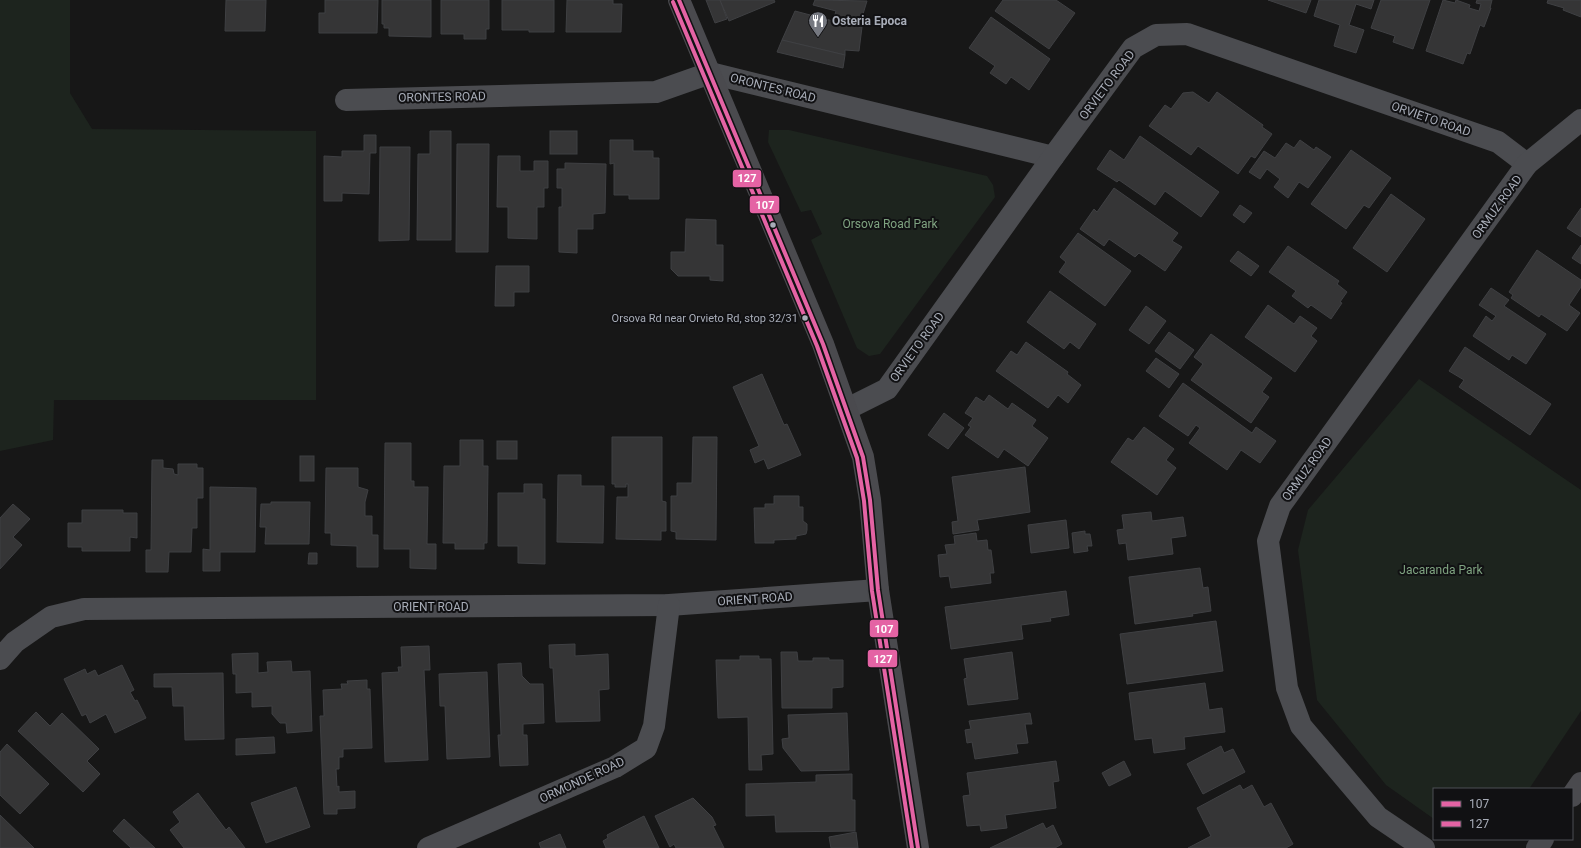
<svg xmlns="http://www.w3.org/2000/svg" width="1581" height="848" viewBox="0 0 1581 848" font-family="Roboto,sans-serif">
<rect width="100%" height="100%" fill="#171717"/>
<g fill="#1d241e">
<path d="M0 0H70V93L92 129 316 131V400H54L53 440 0 451Z"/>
<path d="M769 130H789L987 176 993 185 995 197 880 354 869 356 857 348 811 240 822 234 811 210 801 212 768 142Z"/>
<path d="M1419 379 1581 490V711L1529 789H1434V819L1386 785 1317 700 1298 550 1308 510Z"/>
</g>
<g fill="#353536" stroke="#3f4043">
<path d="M226 0H266L265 31H225Z"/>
<path d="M325 0H378L377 33H319V13H325Z"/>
<path d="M382 0H431V37L389 36V28H384V24H382Z"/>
<path d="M441 0H489V29H486V39H464V34H441Z"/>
<path d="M502 0H554V32H529V30H502Z"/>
<path d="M567 0H613V4H622L621 32H566Z"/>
<path d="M706 0H720L727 19 715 23Z"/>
<path d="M720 0H774L775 2 729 21Z"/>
<path d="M815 0 867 1 859 27H862L859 51 845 50V55L782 40 795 11 833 21 836 11 813 5Z"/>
<path d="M1003 0H1056L1075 13 1049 49 995 11Z"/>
<path d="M1268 0H1311L1306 13Z"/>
<path d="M1319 0H1374L1371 9 1356 4 1349 25 1364 30 1356 53 1334 46 1340 25 1314 16Z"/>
<path d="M1381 0H1430L1413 49 1393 42 1395 36 1371 28Z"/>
<path d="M1443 0 1455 3 1456 0 1470 5 1469 8 1479 11 1481 4 1476 3 1477 0H1492L1490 8H1491L1484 27 1480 25 1470 54 1467 53 1463 64 1426 51Z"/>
<path d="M1548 0H1581V17L1563 10 1564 8 1547 3Z"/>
<path d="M991 17 1050 59 1029 90 1011 77 1006 84 990 73 995 66 969 48Z"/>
<path d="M782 40 845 55 843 68 777 52Z"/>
<path d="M1193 92 1209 103 1217 92 1263 125 1262 127 1272 134 1255 158 1251 156 1238 174 1198 146 1191 155 1149 126 1165 105 1171 109 1183 93Z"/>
<path d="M430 131H451V240H417L418 154H430Z"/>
<rect x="550" y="131" width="27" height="23"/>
<path d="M364 135H376V153H370L369 194 342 193V201H324V156L342 157V151H364Z"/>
<path d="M1140 136 1219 192 1201 217 1165 191 1155 205 1119 180 1117 182 1097 169 1110 150 1124 160Z"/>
<path d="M610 140H633V151H653V158H659V199H629V195H614V163L610 164Z"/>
<path d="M1300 140 1314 150 1316 147 1331 157 1308 188 1299 182 1288 198 1274 187 1280 179 1267 169 1260 179 1249 172 1264 151 1275 158 1286 143 1294 148Z"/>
<path d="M457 144H489L488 252H456Z"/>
<path d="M380 147H410L409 240 379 241Z"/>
<path d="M1351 150 1391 178 1369 208 1364 205 1346 229 1311 204Z"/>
<path d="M498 156H520V171H534V161H548V188H544V207H537V239L508 238V207H497Z"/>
<path d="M565 163 606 164 605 213 593 214V229H577V253L559 252V207H562V188H557V169H565Z"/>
<path d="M1114 188 1178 233 1172 241 1182 247 1165 271 1139 253 1135 257 1109 239 1104 246 1080 229 1094 209 1097 212Z"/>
<path d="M1391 194 1425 219 1387 272 1353 248Z"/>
<path d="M1240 205 1252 213 1244 223 1233 215Z"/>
<path d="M1581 208V237L1567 228Z"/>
<path d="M686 219 716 220V245H723V281L710 280V276H678L671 269V252H685Z"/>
<path d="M1078 233 1131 271 1105 306 1059 272 1066 262 1060 257Z"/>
<path d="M1581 245V264L1572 258Z"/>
<path d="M1288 246 1339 281 1337 284 1347 292 1340 302 1342 303 1331 319 1311 305 1308 308 1292 296 1296 291 1269 272Z"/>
<path d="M1537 250 1581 280V287L1569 305 1580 313 1567 331 1541 314 1539 317 1511 298 1513 295 1509 292Z"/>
<path d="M1238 251 1259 266 1251 276 1230 261Z"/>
<path d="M496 266H529V292H514V306H495Z"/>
<path d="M1491 288 1509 300 1504 306 1546 334 1526 364 1512 355 1509 360 1473 336 1486 316 1492 321 1496 316 1479 305Z"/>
<path d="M1050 291 1096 324 1079 349 1070 342 1064 349 1027 322Z"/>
<path d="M1268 305 1294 324 1300 316 1317 328 1311 336 1317 341 1295 372 1245 337Z"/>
<path d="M1146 306 1166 321 1149 344 1129 330Z"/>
<path d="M1169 332 1194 350 1180 369 1155 351Z"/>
<path d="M1211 334 1272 378 1262 392 1269 397 1251 423 1191 380 1203 364 1194 357Z"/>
<path d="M1026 342 1068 372 1067 374 1081 385 1068 403 1058 395 1048 408 996 371 1011 351 1017 355Z"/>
<path d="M1465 347 1551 404 1530 435 1459 387 1464 380 1449 371Z"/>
<path d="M1156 358 1179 374 1169 388 1146 371Z"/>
<path d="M762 374 784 425 787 424 801 455 768 469 764 459 755 463 750 450 759 446 733 387Z"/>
<path d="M1183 383 1252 433 1256 427 1276 441 1260 463 1241 450 1227 470 1189 443 1200 428 1196 425 1188 436 1159 416Z"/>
<path d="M989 395 1008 409 1012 403 1036 420 1032 426 1048 438 1028 466 1004 449 998 458 965 435 971 427 968 425 973 418 965 413 976 397 984 402Z"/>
<path d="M944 413 964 428 948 449 928 435Z"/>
<path d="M1144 427 1174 449 1166 460 1176 468 1157 495 1111 462 1128 438 1133 441Z"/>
<path d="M612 437H662V501L666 502V531H661V540L616 539 617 497H628V484H626V487H615V484H612Z"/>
<path d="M693 437H717L716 540 676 539V532L671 531V496H677V483H692Z"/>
<path d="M460 440H483V466H488L487 543H484V549H455V543H443L444 466H460Z"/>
<rect x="497" y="441" width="20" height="18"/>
<path d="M385 443H411V481H414V487H428L427 544H436V569L410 568V549H384Z"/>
<rect x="300" y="456" width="14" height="25"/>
<path d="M152 460H163V468L173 469 174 474 178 475V464H197V468H203V498H197V528H192L191 552H169L168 572H146V550H151Z"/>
<path d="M1025 467 1030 512 977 520 979 530 953 534 952 522 958 521 952 477Z"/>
<path d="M326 468H358V487L368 490 365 502V516H372V535H378V567H357V546L331 545V533H325Z"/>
<path d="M558 475H581V486H604L603 543 557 542Z"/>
<path d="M524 484H542V499H545V564L518 563V546H498V493H524Z"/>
<path d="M210 487 256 488 255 552H220V571H203V549L210 550Z"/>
<path d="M774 496H799V507H803V521L807 524V530L806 534 796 536V539L774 540V543H755L754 508H765V504H774Z"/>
<path d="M271 502H310L309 544H265L266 527H260L261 504H271Z"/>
<path d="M13 504 30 519 13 537 22 545 0 569V518Z"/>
<path d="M82 510H123V513H137V538L130 537V551H82V547H68V523H82Z"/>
<path d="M1151 512 1152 521 1183 517 1186 536 1171 538 1173 554 1128 560 1126 543 1119 544 1117 530 1124 529 1122 515Z"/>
<path d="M1066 520 1069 548 1031 553 1028 525Z"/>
<path d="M1085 531V534H1090L1092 546H1087L1088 551 1074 553 1072 533Z"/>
<path d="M976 533 977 541 987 540 988 550H991L994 573H990L991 583 951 588 949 576 940 577 938 555 947 554 945 545 955 544 954 536Z"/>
<path d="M309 553H317V564H308Z"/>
<path d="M1200 568 1203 588 1208 587 1211 611 1192 614 1193 616 1135 624 1129 577Z"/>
<path d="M1066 591 1069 615 1050 618 1051 621 1021 625 1023 639 951 649 945 607Z"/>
<path d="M1216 621 1223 671 1127 684 1120 634Z"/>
<path d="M575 644V656L608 654 609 689 599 690 600 721 556 722 553 668H550L549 645Z"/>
<path d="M429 646 430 670H424L428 760 385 762 382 673 399 672 398 667H402L401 647Z"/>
<path d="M781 652H797L798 661H813V658H829V660H843V687L832 688V708H782Z"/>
<path d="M1012 652 1018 699 968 705 964 679 967 678 964 659Z"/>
<path d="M258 653V673L268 672 267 662 291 661 292 672 310 671 312 731 287 733 286 723H280L272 714V706L252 707V692L236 693V674H233L232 654Z"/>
<path d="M740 656H759V659H771L773 754 761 755 762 770H749L748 717 718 718 716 660H740Z"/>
<path d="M521 663 522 676 530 684H543L544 723 523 724V735H527L528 765 500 766 498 735H501L498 664Z"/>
<path d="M122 665 134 690 130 692 135 701 137 700 146 718 115 733 106 714 90 723 86 714 82 716 64 679 85 669 87 674 95 670 98 676Z"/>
<path d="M487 672 490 757 447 759 445 706H440L439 674Z"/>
<path d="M223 673 224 739 185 740 184 706H173L172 687H154V674Z"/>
<path d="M367 680V689H370L372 748 343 749V757H339V769H336L337 787 339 786V792L355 791V808L337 809V814H324L320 716H324L323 690 342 689 341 684H348L347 681Z"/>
<path d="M1205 683 1209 710 1222 708 1225 732 1184 737 1185 749 1154 753 1152 738 1135 740 1129 693Z"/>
<path d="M36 712 50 726 62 713 99 749 87 761 100 774 83 792 18 731Z"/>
<path d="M847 713 849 770 801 771 783 748 782 739 789 738 788 715Z"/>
<path d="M1030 713 1032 724H1025L1028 743 1016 744 1018 753 975 759 972 742 967 743 965 730 971 729 969 721Z"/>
<path d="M274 737 275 753 236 755V739Z"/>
<path d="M7 744 49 784 20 814 0 795V752Z"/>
<path d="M1221 746 1224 753 1233 749 1245 772 1203 794 1187 764Z"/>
<path d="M1056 761 1059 781 1053 782 1056 808 1005 815 1007 828 981 831 980 825 967 826 963 796 970 795 967 773Z"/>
<path d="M1124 761 1131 775 1109 786 1102 773Z"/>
<path d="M852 774V800H855V831L776 832 775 815 746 816V784L816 782V775Z"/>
<path d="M1240 785 1243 790 1252 785 1264 807 1271 803 1293 844 1286 848H1188L1211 836 1197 808Z"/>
<path d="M296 787 310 827 266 843 251 803Z"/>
<path d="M198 793 226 830 229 827 245 848H184L170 830 180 822 173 812Z"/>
<path d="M693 798 712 817 716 825 713 826 724 848H676L674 844 670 847 655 816Z"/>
<path d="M0 815 34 848H0Z"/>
<path d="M644 816 659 848H606L603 841 608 838 607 835Z"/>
<path d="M124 819 155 848H131L113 831Z"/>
<path d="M1043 823 1046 829 1053 825 1062 844 1055 848H990Z"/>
<path d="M856 832 858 848H831L829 837Z"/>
<path d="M560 834 566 848H541L539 843Z"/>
</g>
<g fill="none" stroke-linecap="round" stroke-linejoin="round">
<g stroke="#4b4c50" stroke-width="22">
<path d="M346 100 656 92 710 73 1053 157"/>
<path d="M847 409 887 389 1053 157 1133 48 1156 35 1187 34 1498 142 1527 164"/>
<path d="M0 659 15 642 51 617 84 609 669 605 878 590"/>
<path d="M428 848 615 767 646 748 654 726 669 605"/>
<path d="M1424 848 1378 817 1301 726 1287 688 1268 541 1280 506 1527 164 1581 120"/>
</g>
<g stroke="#4a4a4e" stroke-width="22">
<path d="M679 0 823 344 863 457 870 500 878 590 918 848"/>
<path d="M1572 796 1581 783"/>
<path d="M1537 848 1543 839"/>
</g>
<defs>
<path id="bus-1" d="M679 0 823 344 863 457 870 500 878 590 918 848"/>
<path id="bus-2" d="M673 2 817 346 857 458 864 501 872 591 912 848"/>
</defs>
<use href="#bus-1" stroke="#111113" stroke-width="7"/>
<use href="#bus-2" stroke="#111113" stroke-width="7"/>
<use href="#bus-1" stroke="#e463a4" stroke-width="4"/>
<use href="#bus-2" stroke="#e463a4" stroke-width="4"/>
</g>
<defs>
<symbol id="restaurant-pin" viewBox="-11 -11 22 30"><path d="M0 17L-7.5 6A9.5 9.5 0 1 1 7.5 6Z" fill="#757880" stroke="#111113"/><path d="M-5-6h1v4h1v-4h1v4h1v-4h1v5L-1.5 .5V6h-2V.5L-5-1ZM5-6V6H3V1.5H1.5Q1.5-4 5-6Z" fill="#fff"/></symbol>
</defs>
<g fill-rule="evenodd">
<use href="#restaurant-pin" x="807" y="10" width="22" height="30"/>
</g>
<g fill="#a8adb8" stroke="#111113" stroke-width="1.5">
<circle cx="773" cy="225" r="3.5"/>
<circle cx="805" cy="318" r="3.5"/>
</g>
<g text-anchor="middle" stroke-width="4" stroke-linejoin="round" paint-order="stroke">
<g font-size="11" fill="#a8adb8" stroke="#111113" text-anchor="end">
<text x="798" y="322">Orsova Rd near Orvieto Rd, stop 32/31</text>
</g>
<g font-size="12" font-weight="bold" fill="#a8adb8" stroke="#111113" text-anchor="start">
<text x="832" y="25">Osteria Epoca</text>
</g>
<g font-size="12" fill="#a8adb8" stroke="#111113">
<text transform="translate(1107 85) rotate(-53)" y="4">ORVIETO ROAD</text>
<text transform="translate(773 88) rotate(14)" y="4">ORONTES ROAD</text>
<text transform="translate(442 97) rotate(-1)" y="4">ORONTES ROAD</text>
<text transform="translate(1431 119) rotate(19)" y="4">ORVIETO ROAD</text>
<text transform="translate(1497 207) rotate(-54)" y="4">ORMUZ ROAD</text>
<text transform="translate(917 347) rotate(-54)" y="4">ORVIETO ROAD</text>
<text transform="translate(1307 469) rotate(-54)" y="4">ORMUZ ROAD</text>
<text transform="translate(755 599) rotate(-4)" y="4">ORIENT ROAD</text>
<text x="431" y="611">ORIENT ROAD</text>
<text transform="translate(582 780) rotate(-25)" y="4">ORMONDE ROAD</text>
</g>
<g font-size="12" fill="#7fa381" stroke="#111113">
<text x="890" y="228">Orsova Road Park</text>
<text x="1441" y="574">Jacaranda Park</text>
</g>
</g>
<g stroke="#111113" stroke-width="1.5">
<rect x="732" y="169" width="30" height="19" rx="4" fill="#e463a4"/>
<rect x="749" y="195" width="31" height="19" rx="4" fill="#e463a4"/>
<rect x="869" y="619" width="30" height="19" rx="4" fill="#e463a4"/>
<rect x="867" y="649" width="31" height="19" rx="4" fill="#e463a4"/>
</g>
<g font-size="11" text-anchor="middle" font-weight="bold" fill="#fff">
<text x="747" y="182">127</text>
<text x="765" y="209">107</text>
<text x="884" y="633">107</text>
<text x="883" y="663">127</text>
</g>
<rect x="1433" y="788" width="140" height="52" fill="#111113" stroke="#4d4f55"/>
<rect x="1441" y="801" width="20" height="6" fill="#e463a4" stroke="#4d4f55"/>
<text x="1469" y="808" font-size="12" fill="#a8adb8">107</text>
<rect x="1441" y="821" width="20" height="6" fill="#e463a4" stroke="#4d4f55"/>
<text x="1469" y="828" font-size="12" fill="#a8adb8">127</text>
</svg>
